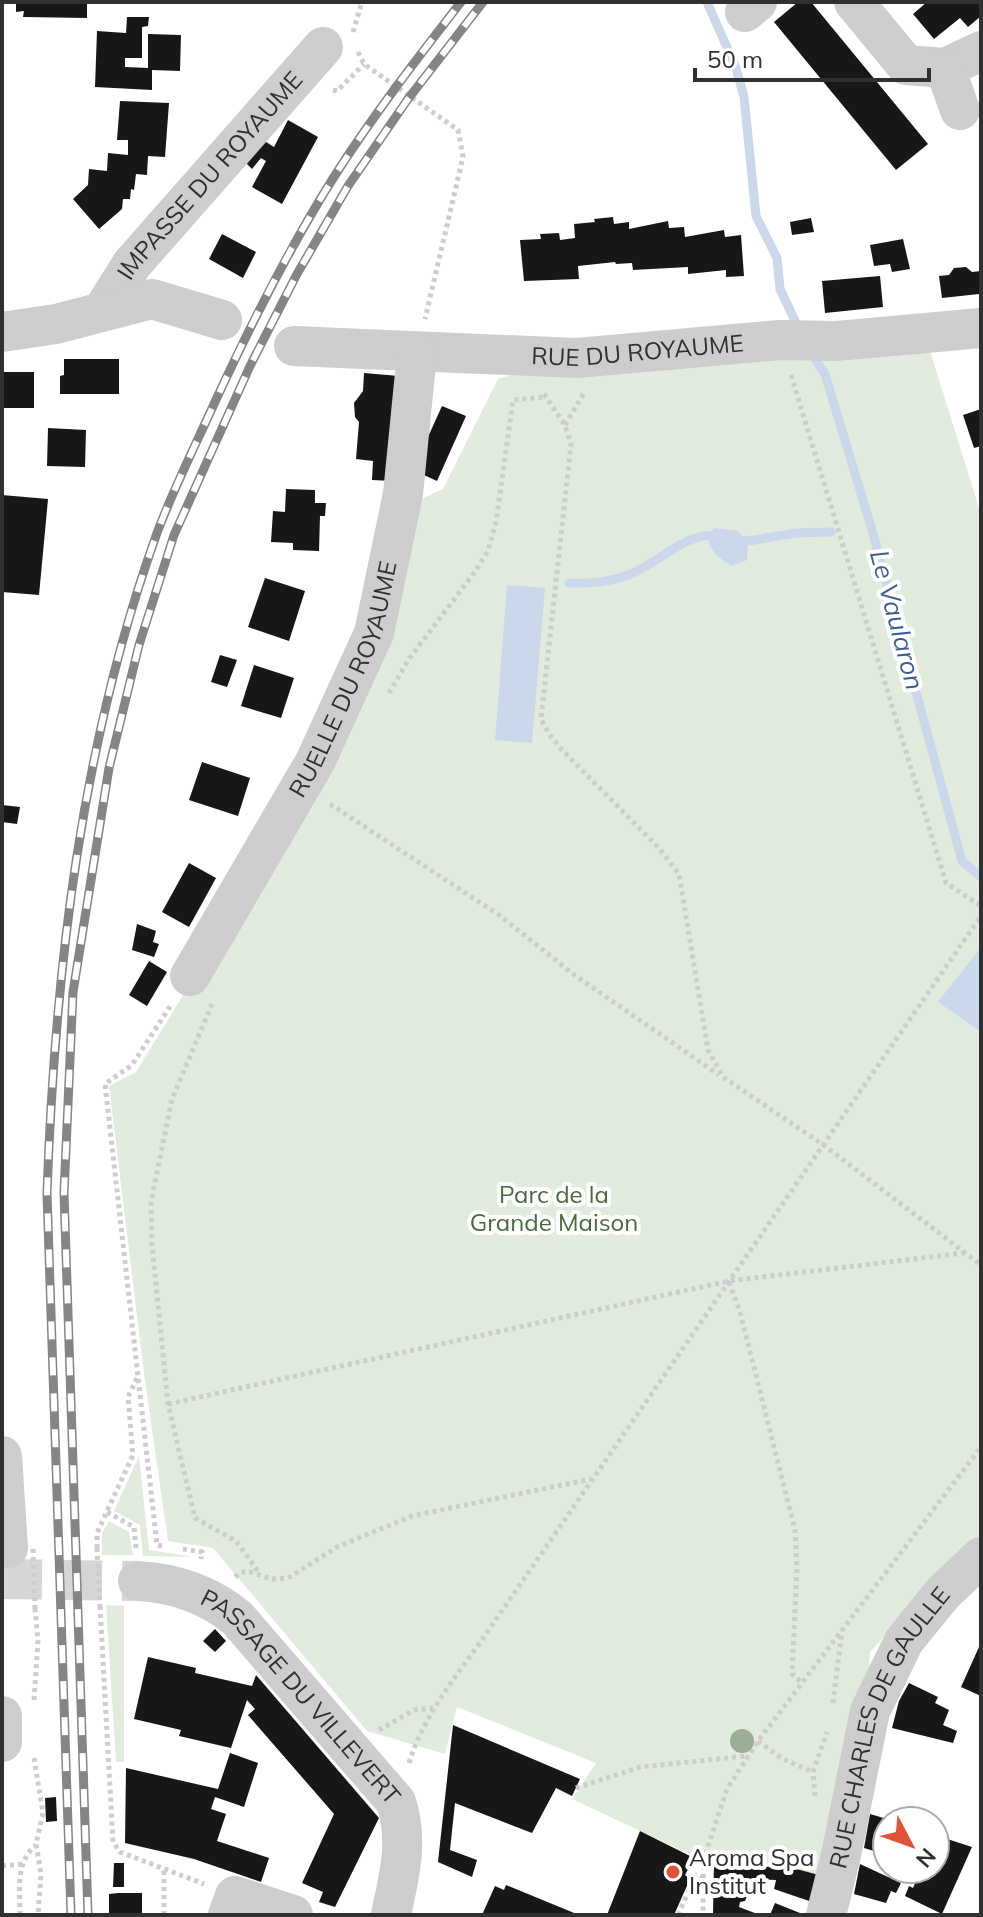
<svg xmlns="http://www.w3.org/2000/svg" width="983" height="1917" viewBox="0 0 983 1917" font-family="Mulish,sans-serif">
<rect width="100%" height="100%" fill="#fff"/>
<g fill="#e2ecde">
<path d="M823 346 841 361 930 351 981 514V1534L870 1652 869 1668 819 1875 785 1866 700 1859 572 1799 596 1763 457 1707 445 1754 367 1731 213 1548 168 1541 144 1373 109 1086 136 1072 231 917 413 503 443 489 498 379 539 367Z"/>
<path d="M139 1456 149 1550 193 1557 143 1556 140 1525 114 1511Z"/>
<path d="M109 1521 129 1532 133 1555H102V1533Z"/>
<path d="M106 1605 124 1606V1762H116Z"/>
</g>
<g fill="#cbd7eb">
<path d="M714 528 737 531 748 541 747 560 732 566C719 559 709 550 707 535Z"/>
<path d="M507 585 545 588 532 743 495 740Z"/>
<path d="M981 947V1032L938 1002Z"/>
</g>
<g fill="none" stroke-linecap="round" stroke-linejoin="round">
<g stroke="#cbd7eb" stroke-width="9">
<path d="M707 2 736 68 744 97 756 216 777 258 780 289 797 325"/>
<path d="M815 359 825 374 872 530 962 861 981 877"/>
<path d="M739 540 748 541 796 533 831 532"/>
<path d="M569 583C593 584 615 582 637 571 661 560 688 532 716 536"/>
</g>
</g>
<g fill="#171717">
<path d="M16 2H87V18L23 17 24 11 16 12Z"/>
<path d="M798 2H811L928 144 896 170 774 22Z"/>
<path d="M927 2H981V16L968 27 960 18 934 39 913 14Z"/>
<path d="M127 17H149L148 26 142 27V58H125V67L148 68V34L181 35 180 71 152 70V90L95 87 97 31 126 33Z"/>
<path d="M120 101 169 103 165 157 148 156 147 175 136 174 134 190 131 189 130 199H123L122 209 99 229 73 199 88 185 89 169 107 171 108 153 128 155V140H117Z"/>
<path d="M288 120 318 137 282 204 252 187 266 161 261 158 252 169 244 161 263 140 274 147Z"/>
<path d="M613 217 614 224 629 222V229L668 221 669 228 684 227 685 237 724 230 725 237 741 235 744 276 726 277V270L688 274V267L633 270 632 263 616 264 615 262 578 266 579 279 524 281 520 240 541 239 540 234 559 233 560 240 575 238 574 224 595 222 594 219Z"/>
<path d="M811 218 814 232 792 235 790 222Z"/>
<path d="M222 234 256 252 243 278 209 259Z"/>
<path d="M903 239 910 269 892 272 890 264 874 266 870 245Z"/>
<path d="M966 267 972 272 981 271 979 294 942 298 939 276 949 275 954 268Z"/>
<path d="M880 276 883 307 825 313 822 281Z"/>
<path d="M64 359H119V394H60V376L64 375Z"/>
<rect x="2" y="372" width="32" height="36"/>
<path d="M364 373 399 376 392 481 372 480 373 461 356 459 359 422 355 417 354 403 363 391Z"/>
<path d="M442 406 466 416 437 481 413 470Z"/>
<path d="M981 409V446L974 448 963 415Z"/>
<path d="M48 428 86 430 85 467 47 466Z"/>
<path d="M286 489 315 490V503H326L325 516H320L319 551 293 550V543L271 542 273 511 285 512Z"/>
<path d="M2 495 48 499 39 595 2 592Z"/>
<path d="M265 578 305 591 289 641 248 627Z"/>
<path d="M220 655 237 660 227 687 211 682Z"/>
<path d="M254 665 294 678 281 718 241 706Z"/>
<path d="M202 762 250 778 238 816 189 800Z"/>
<path d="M2 805 20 807 17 824 2 822Z"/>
<path d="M189 863 216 878 189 927 162 912Z"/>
<path d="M137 924 156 931 153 942 159 944 154 957 132 950Z"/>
<path d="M149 961 167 972 147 1006 129 995Z"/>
<path d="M215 1629 226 1641 215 1652 203 1641Z"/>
<path d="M979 1647 981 1648V1696L961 1687Z"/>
<path d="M148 1657 196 1668 195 1673 252 1686 256 1675 379 1818 335 1907 319 1902 323 1892 302 1883 334 1814 248 1715 255 1709 247 1700 231 1748 179 1736 181 1730 134 1719Z"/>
<path d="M909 1683 938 1697 935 1703 949 1710 943 1725 957 1731 953 1743 892 1728 899 1701Z"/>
<path d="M453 1725 580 1779 572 1796 556 1788 532 1833 455 1803 450 1850 477 1860 472 1877 438 1862Z"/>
<path d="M230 1753 258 1763 244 1807 215 1797 211 1809 226 1814 217 1841 269 1858 261 1882 194 1859 125 1843 126 1768 218 1789Z"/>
<path d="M56 1797 57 1821 46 1822 45 1798Z"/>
<path d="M870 1814 887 1819V1855L864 1848Z"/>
<path d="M640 1831 694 1858 685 1875 690 1879 674 1915H607Z"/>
<path d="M935 1835 972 1847 942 1914 905 1896 909 1886 913 1888 921 1869H935Z"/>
<path d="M714 1862 741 1868 785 1866 819 1875 812 1902 774 1889 776 1880 741 1879 740 1890 747 1896 745 1901 740 1902 739 1907 760 1915H713Z"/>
<path d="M114 1863H124V1887H113Z"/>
<path d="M860 1864 901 1883 896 1893 891 1891 886 1903 854 1894Z"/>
<path d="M506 1885 579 1915H482L495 1886 504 1890Z"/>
<path d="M118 1893H142V1915H109V1894Z"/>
<path d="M775 1903 805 1915H770Z"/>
</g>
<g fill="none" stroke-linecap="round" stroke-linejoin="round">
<path stroke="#d6d6d6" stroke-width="40" stroke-dasharray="40 20" stroke-linecap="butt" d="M2 1579 138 1581"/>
<g stroke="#cdcdcd" stroke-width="5" stroke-dasharray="4 4" stroke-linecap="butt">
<path d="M353 32 362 2"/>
<path d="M358 52 364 64 458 130 463 157 425 319"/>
<path d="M333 90 337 91 364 64"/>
<path d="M791 375 946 883 981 906"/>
<path d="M544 394 565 425 571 444 541 719 549 734 561 749 658 847 679 874 708 1050 723 1077 825 1146 981 1265"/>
<path d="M565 425 584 393"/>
<path d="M389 693 409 659 474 573 488 551 496 522 513 400 545 397"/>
<path d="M330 804 499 915 573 974 719 1075"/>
<path d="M212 1004 172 1099 151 1202 152 1244 168 1404 195 1518 236 1541 260 1574"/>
<path d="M729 1282 740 1312 795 1530 797 1569 792 1674 802 1683"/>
<path d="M168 1404 729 1281 964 1253"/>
<path d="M107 1512 134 1527 136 1548"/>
<path d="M162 1546 157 1545 105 1084 132 1065 171 1005"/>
<path d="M97 1548V1533L133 1455 128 1397 138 1376"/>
<path d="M183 1549 202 1552 201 1559"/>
<path d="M235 1577 241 1572H250L272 1579 288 1578 337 1547 412 1516 591 1479"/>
<path d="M100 1606 113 1842 120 1852 204 1884"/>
<path d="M34 1700 38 1641 35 1609"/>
<path d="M833 1703 842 1630"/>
<path d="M379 1730 414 1710 433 1708"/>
<path d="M758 1741 783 1759 813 1772"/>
<path d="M34 1758 43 1813 36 1844 41 1874 38 1915"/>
<path d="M409 1763C423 1718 450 1684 477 1647L981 916"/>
<path d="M576 1788 640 1767 747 1756"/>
<path d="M815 1796 813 1772 827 1732"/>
<path d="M2 1866 22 1864"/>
<path d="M703 1878 706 1852 727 1789 758 1741 981 1447"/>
<path d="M20 1915C20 1889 15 1863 36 1845"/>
<path d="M164 1915V1869"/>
<path d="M678 1915 696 1875 703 1878V1915"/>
</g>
<g stroke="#cdcdcd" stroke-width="40">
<path d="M854 2 906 65 945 68 981 51"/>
<path d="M745 12 757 2"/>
<path d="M945 68 960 110"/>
<path id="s1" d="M103 310 132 264 323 47"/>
<path d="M2 332 56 324 152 299 222 320"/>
<path id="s2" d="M294 346 577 358 780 340 837 341 981 328"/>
<path id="s3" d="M190 976 315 762 374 633 403 494 417 353"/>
<path d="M2 1456 8 1548"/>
<path id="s4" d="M138 1581C175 1583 209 1595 237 1618L396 1802C409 1841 399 1876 391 1915"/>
<path d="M2 1716V1742"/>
<path d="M228 1915 235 1896 293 1915"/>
<path id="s5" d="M826 1915 841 1855 870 1711 904 1641 943 1593 981 1557"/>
</g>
<defs>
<g id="rail">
<path d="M71 1915 47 1193C55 970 81 744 157 533 172 493 191 454 209 415 246 334 285 255 332 180 371 118 416 60 461 2"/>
<path d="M88 1915 64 1193 73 992 109 768 139 645 174 535 250 366 297 274 348 186 408 99 483 2"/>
</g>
</defs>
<use href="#rail" stroke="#858585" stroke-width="9"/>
<use href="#rail" stroke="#fff" stroke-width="6" stroke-dasharray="18" stroke-linecap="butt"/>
<g stroke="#cdcdcd" stroke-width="5" stroke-dasharray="4 4" stroke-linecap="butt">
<path d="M97 1548 100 1606"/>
<path d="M33 1549 35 1609"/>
</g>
</g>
<circle fill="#9aad95" cx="742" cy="1741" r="12"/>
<circle fill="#e15338" stroke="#fff" stroke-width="3" cx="673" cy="1872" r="8"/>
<g text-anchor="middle" stroke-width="8" stroke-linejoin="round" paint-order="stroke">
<g font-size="24" fill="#303030" stroke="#fff">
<text dy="8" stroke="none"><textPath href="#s1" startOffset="172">IMPASSE DU ROYAUME</textPath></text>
<text dy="8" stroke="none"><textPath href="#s2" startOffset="344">RUE DU ROYAUME</textPath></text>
<text dy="8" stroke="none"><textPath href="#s3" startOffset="336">RUELLE DU ROYAUME</textPath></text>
<text dy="8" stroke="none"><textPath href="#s4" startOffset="208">PASSAGE DU VILLEVERT</textPath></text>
<text dy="8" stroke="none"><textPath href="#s5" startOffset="200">RUE CHARLES DE GAULLE</textPath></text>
</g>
<g font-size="24" fill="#486a3e" stroke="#fff">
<text x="554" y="1203">Parc de la<tspan x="554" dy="28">Grande Maison</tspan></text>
</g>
<g font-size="24" fill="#303030" stroke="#fff" text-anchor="start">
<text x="689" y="1866">Aroma Spa<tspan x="689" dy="28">Institut</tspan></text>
</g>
<g font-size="26" font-style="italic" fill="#3f5e90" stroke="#fff">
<text transform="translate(897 620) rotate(75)" y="9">Le Vaularon</text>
</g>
</g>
<rect width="983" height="1917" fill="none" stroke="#303030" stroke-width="8"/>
<g transform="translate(911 1845) rotate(131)"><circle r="38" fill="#ffffff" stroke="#acacac" stroke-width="2"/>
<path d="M0-6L14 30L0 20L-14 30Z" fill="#e15338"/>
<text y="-12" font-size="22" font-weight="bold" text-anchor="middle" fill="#303030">N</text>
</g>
<path d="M695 68v12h234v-12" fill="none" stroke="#303030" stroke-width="4"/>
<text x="707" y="68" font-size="24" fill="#303030" stroke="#ffffff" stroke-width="6" paint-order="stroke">50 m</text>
</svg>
